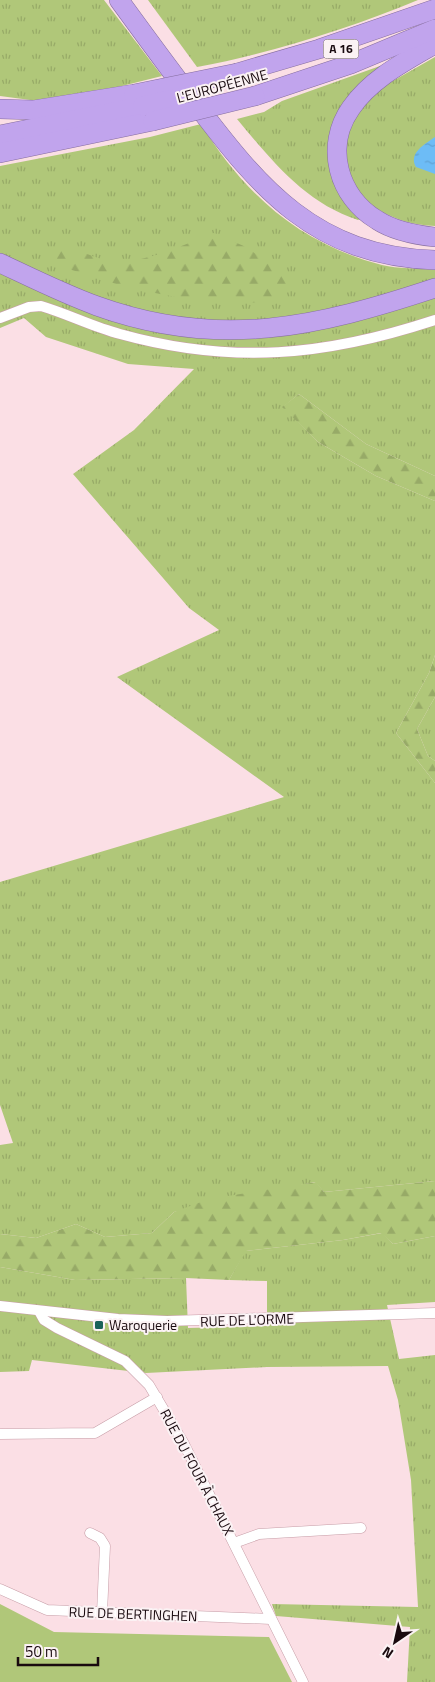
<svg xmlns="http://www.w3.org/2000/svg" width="435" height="1682" viewBox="0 0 435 1682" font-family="'Titillium Web',sans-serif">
<defs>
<pattern id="grass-tufts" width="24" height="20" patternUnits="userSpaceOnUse" patternTransform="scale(1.25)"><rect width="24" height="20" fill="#b0c779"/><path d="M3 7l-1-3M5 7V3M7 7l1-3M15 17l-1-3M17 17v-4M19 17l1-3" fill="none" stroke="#97aa67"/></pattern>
<pattern id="forest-firs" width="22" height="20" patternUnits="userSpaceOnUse" patternTransform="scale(1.25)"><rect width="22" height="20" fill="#b0c779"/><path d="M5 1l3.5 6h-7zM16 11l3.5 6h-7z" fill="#97aa67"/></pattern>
<pattern id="water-ripples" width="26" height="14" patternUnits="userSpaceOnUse" patternTransform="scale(1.25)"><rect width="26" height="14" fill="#6dbcf6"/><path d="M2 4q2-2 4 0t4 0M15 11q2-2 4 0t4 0" fill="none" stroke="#5ea0d2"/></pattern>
</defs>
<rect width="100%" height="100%" fill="#fbdfe5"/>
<g fill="url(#grass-tufts)">
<path d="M0 0H104L162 76 114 88 38 101 0 96Z"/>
<path d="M148 0H418C351 28 268 54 197 67Z"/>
<path d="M435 57V226C414 225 396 220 379 210L358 220C305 203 272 161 237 119L264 112 282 101 380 66 391 82Z"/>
<path d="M201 124C244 194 300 244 382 265 398 269 418 268 435 270V476L366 444 299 394 283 407 318 442 376 476 435 501V655L429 673 396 733 435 783V1181L324 1192 315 1182 174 1212 152 1233 105 1237 76 1224 36 1238 0 1234V1145L13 1143 0 1105V882L284 797 117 677 219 630 189 608 73 474 134 430 194 369 128 364 46 337 24 318 0 328V166L150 137Z"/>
<path d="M435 697V761L428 756 417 729Z"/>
<path d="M382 1233 393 1244 435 1236V1302L387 1305 399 1359 435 1355V1682H407L410 1627 276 1616 272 1604 418 1607 411 1480 398 1400 388 1366 267 1367 146 1373 32 1360 29 1371 0 1372V1267L75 1280 186 1278 188 1328 267 1326V1281L229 1280 245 1251 343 1240Z"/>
</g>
<g fill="url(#forest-firs)">
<path d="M214 233 246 247 297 283 275 304 176 297 129 288 53 264 59 244 118 265 164 253Z"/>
<path d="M299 394 366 444 435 476V501L376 476 318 442 282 407Z"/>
<path d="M435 655V697L417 729 428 756 435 761V783L396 733 429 673Z"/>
<path d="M435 1181V1236L393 1244 381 1233 343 1240 246 1251 229 1280 186 1278 75 1280 0 1267V1234L36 1238 76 1224 105 1237 152 1233 174 1212 209 1199 316 1182 324 1192Z"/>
</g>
<path fill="#b0c779" d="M0 1604 54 1632 269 1637 292 1682H0Z"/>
<path fill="url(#water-ripples)" d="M435 137V174L416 167C408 153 425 144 435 137Z"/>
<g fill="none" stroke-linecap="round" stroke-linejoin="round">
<defs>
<g id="street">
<path d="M0 318 29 307 41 306C68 314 93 327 120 334 232 365 326 356 435 320"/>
<path d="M0 1306 118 1319 167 1321 435 1313"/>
<path d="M39 1311 44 1320 57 1328 125 1361 149 1385 183 1442 303 1682"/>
<path d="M0 1434 95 1433 157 1397"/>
<path d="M90 1533 100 1538 105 1546 102 1613"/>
<path d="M234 1543 259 1534 361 1528"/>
<path d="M0 1589 47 1610 271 1619"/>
</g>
<g id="highway">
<path d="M119 0C143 33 168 67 193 100 260 189 315 256 435 260"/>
<path d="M435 44C404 62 371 79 351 108 324 146 338 197 377 220 394 231 415 235 435 237"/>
<path d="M237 73 319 49 435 9"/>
<path d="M255 96 351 64 435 29"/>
<path d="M0 109 34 110 134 94"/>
<path d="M0 135 143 106"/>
<path d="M0 153 153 121"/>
<path d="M0 263C32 278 64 294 97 306 219 350 317 327 435 288"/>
</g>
</defs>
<use href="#street" stroke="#c79da7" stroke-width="11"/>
<use href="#highway" stroke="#866e9f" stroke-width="20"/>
<use href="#street" stroke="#fff" stroke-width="10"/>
<use href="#highway" stroke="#c1a4ed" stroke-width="19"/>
<defs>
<g id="highway-bridge">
<path d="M134 94 237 73"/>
<path d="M143 106 177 98"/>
<path d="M153 121 255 96"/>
</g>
</defs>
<use href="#highway-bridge" stroke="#866e9f" stroke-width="20" stroke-linecap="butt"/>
<use href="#highway-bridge" stroke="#c1a4ed" stroke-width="19"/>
</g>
<rect fill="#1a6359" stroke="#fbf2f4" stroke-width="2" x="94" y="1320" width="10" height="10" rx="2.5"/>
<g text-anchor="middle" stroke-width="4" stroke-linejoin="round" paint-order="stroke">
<rect fill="#fbf2f4" stroke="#5d5054" stroke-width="1" x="323.5" y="39.5" width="35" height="19" rx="4"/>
<g font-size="12" font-weight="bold" fill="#190a0f">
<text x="341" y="53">A 16</text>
</g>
<g font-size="14" fill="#190a0f" stroke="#fbf2f4">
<text transform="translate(222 86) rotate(-15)" y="5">L'EUROPÉENNE</text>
<text transform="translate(247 1320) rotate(-2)" y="5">RUE DE L'ORME</text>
<text transform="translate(197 1472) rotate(62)" y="5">RUE DU FOUR À CHAUX</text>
<text transform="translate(133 1614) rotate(2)" y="5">RUE DE BERTINGHEN</text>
</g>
<g font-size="14" fill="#190a0f" stroke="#fbf2f4" text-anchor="start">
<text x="109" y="1330">Waroquerie</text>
</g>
</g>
<g transform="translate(395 1642) rotate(214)" stroke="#fbf2f4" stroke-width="4" paint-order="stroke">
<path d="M0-4L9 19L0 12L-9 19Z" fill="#190a0f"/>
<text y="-8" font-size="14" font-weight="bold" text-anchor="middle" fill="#190a0f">N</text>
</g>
<path d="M18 1657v8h80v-8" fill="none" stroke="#190a0f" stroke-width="2.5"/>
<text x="25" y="1657" font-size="15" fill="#190a0f" stroke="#fbf2f4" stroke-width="4" paint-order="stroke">50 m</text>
</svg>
